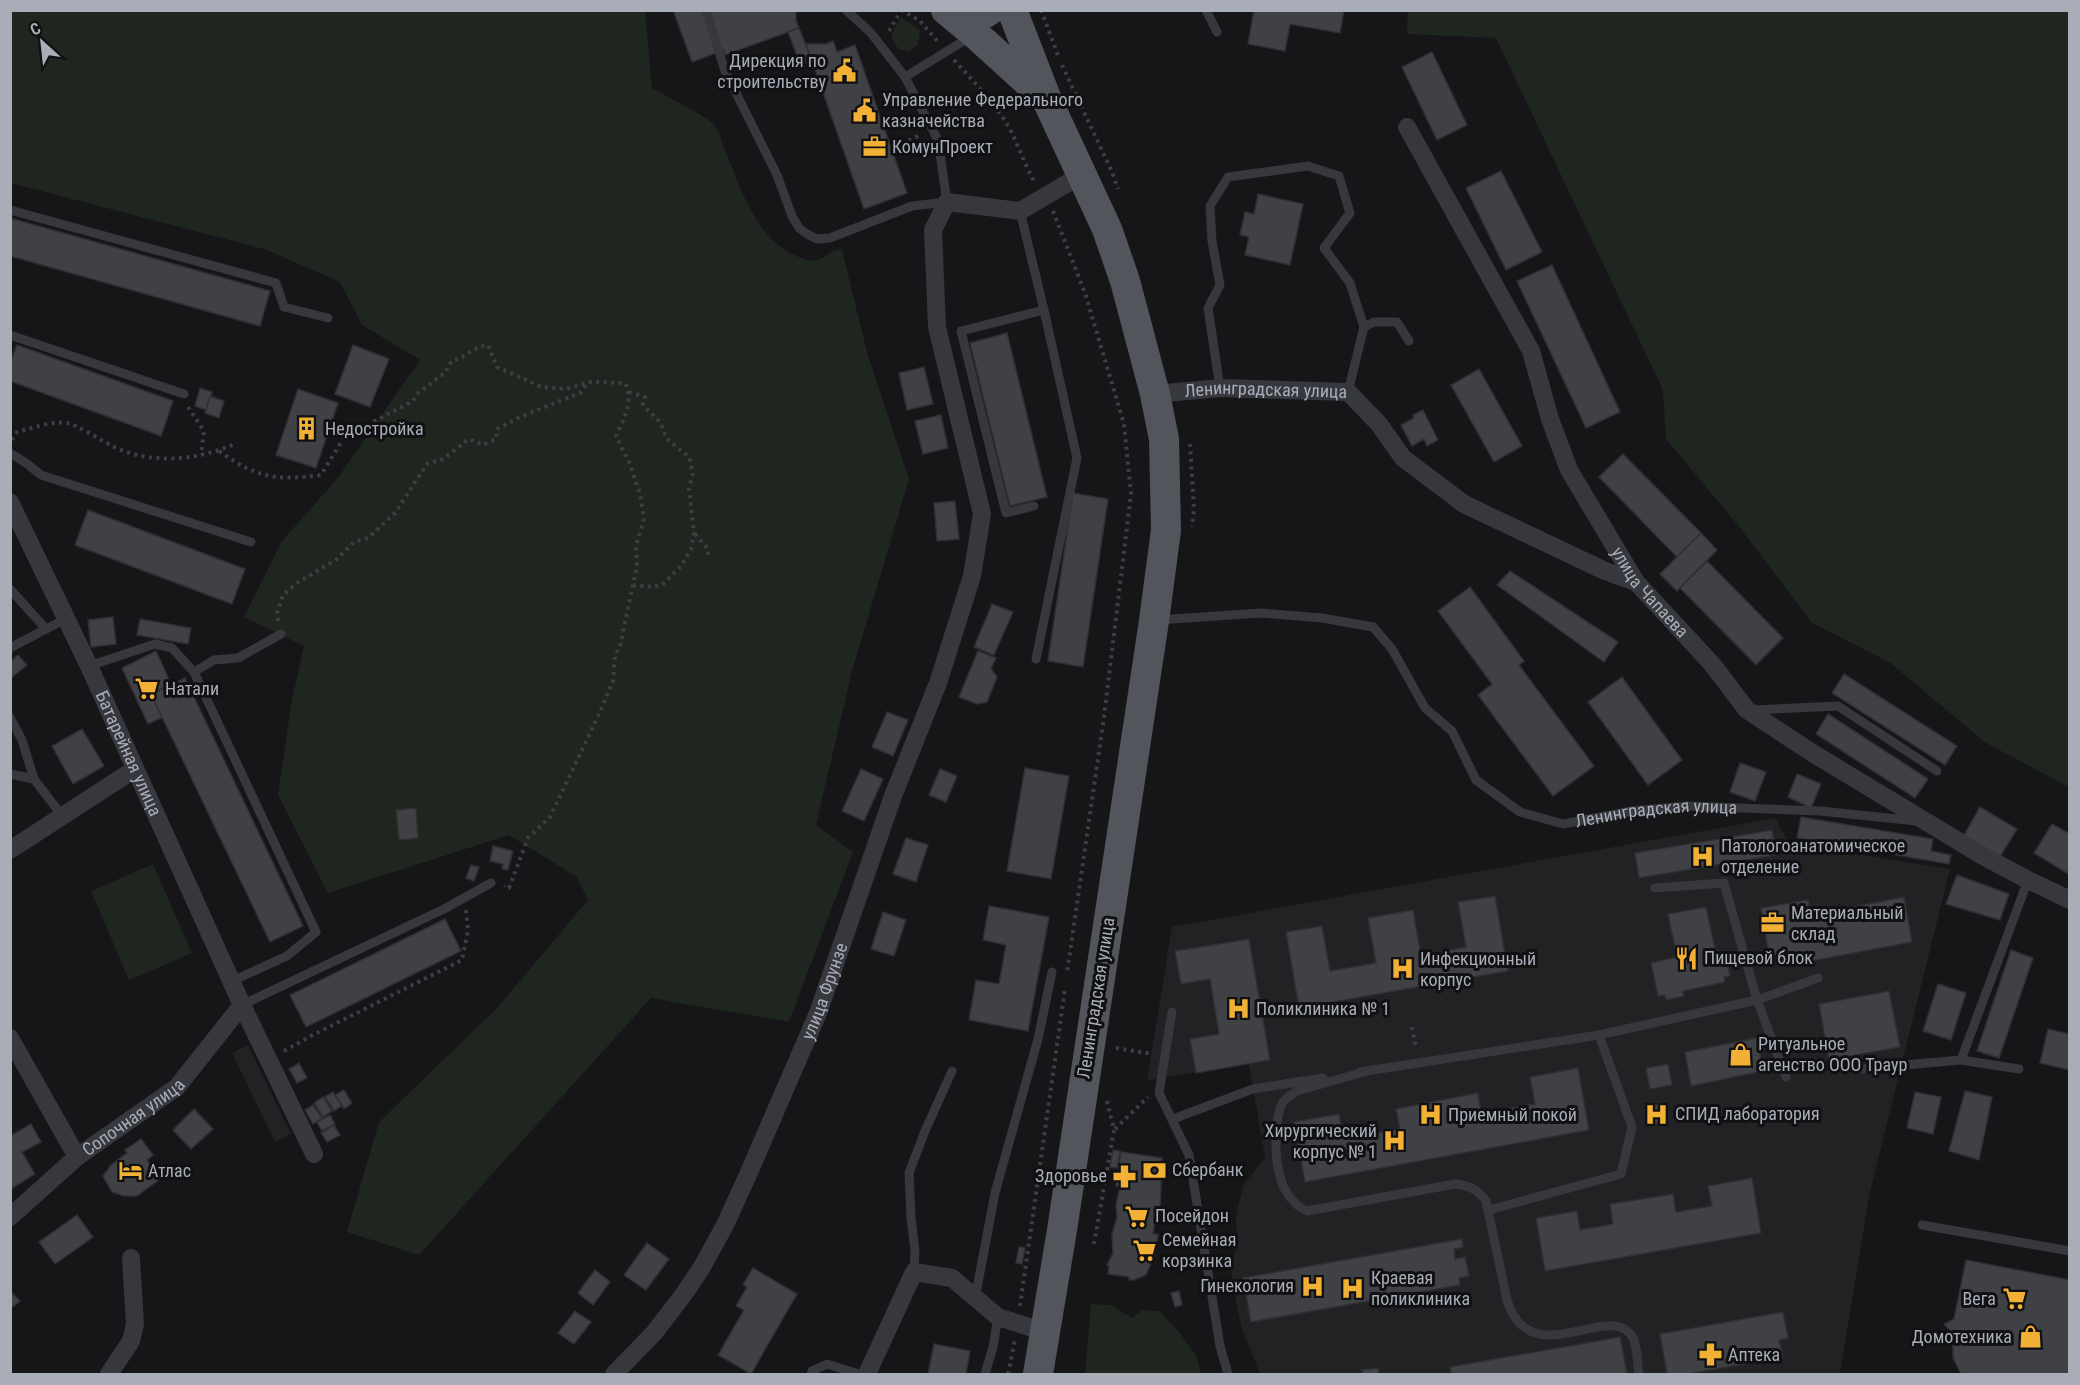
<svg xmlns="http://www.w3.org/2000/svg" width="2080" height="1385" viewBox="0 0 2080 1385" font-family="'Roboto Condensed',sans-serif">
<rect width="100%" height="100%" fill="#161618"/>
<g fill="#222225">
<path d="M1775 818 1789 843 1950 869 1869 1196 1840 1374H1260L1241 1326 1231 1272 1237 1242 1236 1214 1244 1184 1265 1157 1249 1064 1147 1080 1172 927Z"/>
<path d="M248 1045 291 1134 275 1142 232 1053Z"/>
</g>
<g fill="#1e261f">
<path d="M1408 10 2069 11V787L1986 743 1889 662 1812 623 1741 529 1666 439 1663 390 1496 38 1407 34Z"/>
<path d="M10 11H645L652 88C664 95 709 117 715 126 720 133 722 144 726 152 742 191 756 241 801 258 826 268 828 246 842 250L867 352 909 479 852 671 816 825 853 852 789 1022 651 998 419 1255 347 1232 379 1122 498 1007 588 900 577 877 509 835 328 893 278 795 292 700 304 646 244 617 282 541 337 479 420 360 362 325 340 282 267 250 11 183Z"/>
<path d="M901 17 920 30 918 45 908 52 898 49 891 35Z"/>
<path d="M153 864 192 953 129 980 91 891Z"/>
<path d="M1091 1304 1111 1305 1132 1318 1143 1310 1159 1311 1178 1331 1196 1355 1201 1374H1085Z"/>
</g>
<g fill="#404145" stroke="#303034" stroke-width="1.5">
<path d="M673 10H796V20L799 28 725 55 724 50 692 62Z"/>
<path d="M1254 10H1344L1340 33 1290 24 1285 51 1248 44Z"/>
<path d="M799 28 812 61 801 66 788 32Z"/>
<path d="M833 41 837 52 855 45 907 193 864 209 806 44H826Z"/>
<path d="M1432 52 1467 125 1437 140 1402 67Z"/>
<path d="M1501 171 1542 252 1506 270 1466 188Z"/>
<path d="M1258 194 1303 204 1290 265 1245 255 1249 237 1240 235 1245 212 1254 214Z"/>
<path d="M10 218 270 291 260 326 10 256Z"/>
<path d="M1552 265 1620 412 1586 428 1517 281Z"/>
<path d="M1007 333 1047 497 1010 506 970 343Z"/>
<path d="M17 345 173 401 161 436 10 381V362Z"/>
<path d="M353 345 389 359 370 407 335 394Z"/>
<path d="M924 367 933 404 907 410 899 373Z"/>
<path d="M1479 369 1522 446 1494 462 1451 385Z"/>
<path d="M200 388 212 392 206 410 195 406Z"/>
<path d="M298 389 338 403 316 468 276 455Z"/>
<path d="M210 396 224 401 219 418 205 413Z"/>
<path d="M1423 410 1438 440 1427 446 1424 439 1412 446 1401 425 1414 418 1413 415Z"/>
<path d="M941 415 948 448 923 454 915 421Z"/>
<path d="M1623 454 1701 533 1677 557 1599 477Z"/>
<path d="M1073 493 1108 499 1083 667 1048 661Z"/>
<path d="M955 501 959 539 937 541 934 503Z"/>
<path d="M88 510 245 569 232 604 75 545Z"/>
<path d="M1701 533 1717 550 1677 591 1660 574Z"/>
<path d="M1707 561 1783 638 1756 665 1680 588Z"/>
<path d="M1510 571 1618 642 1604 662 1497 585Z"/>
<path d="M1470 587 1524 661 1519 665 1594 766 1553 796 1478 695 1492 684 1438 611Z"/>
<path d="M992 604 1013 612 994 655 974 647Z"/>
<path d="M113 617 116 644 91 647 88 620Z"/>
<path d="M140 619 191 628 188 644 137 635Z"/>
<path d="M156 651 171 684 151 694 163 717 148 724 122 668Z"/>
<path d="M978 651 996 658 991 669 997 677 987 702 977 704 959 697Z"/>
<path d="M18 655 27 665 10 679V662Z"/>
<path d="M1844 674 1957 746 1945 765 1832 693Z"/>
<path d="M1622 677 1682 760 1648 785 1588 702Z"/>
<path d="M185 678 303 926 270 942 151 694Z"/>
<path d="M887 712 908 720 893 756 872 747Z"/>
<path d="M1828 714 1928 779 1915 798 1816 734Z"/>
<path d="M82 729 104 766 73 784 52 746Z"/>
<path d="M1740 763 1766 772 1755 801 1730 792Z"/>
<path d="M1025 768 1069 776 1051 879 1007 871Z"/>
<path d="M861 769 883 779 864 821 842 811Z"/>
<path d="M940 769 957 776 946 802 929 795Z"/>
<path d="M1797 774 1821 784 1811 808 1788 797Z"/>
<path d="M1980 807 2017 829 1998 860 1962 839Z"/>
<path d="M416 808 418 838 399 840 396 810Z"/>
<path d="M1801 817 1933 839 1931 851 1951 855 1949 864 1797 838Z"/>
<path d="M2052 824 2070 834V875L2034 853Z"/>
<path d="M1772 830 1776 855 1639 878 1635 853Z"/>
<path d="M906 838 928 845 916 882 893 874Z"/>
<path d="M493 846 513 851 508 870 502 869 503 864 490 861Z"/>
<path d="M471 865 479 867 474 881 466 878Z"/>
<path d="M1957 875 2009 894 2000 920 1946 904Z"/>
<path d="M1495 896 1508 971 1299 1008 1286 932 1322 926 1330 971 1376 963 1368 918 1413 910 1421 956 1466 947 1458 902Z"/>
<path d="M1904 897 1912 942 1790 965 1788 957 1770 961 1761 908 1808 900 1811 915Z"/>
<path d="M989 906 1049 917 1028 1031 969 1020 976 980 999 984 1006 945 983 940Z"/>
<path d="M1706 907 1715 949H1717L1720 963 1727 961 1730 976 1724 977 1725 982 1683 991 1684 996 1666 1000 1665 995 1658 996 1651 963 1677 957 1668 914Z"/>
<path d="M883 912 906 920 894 956 871 949Z"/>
<path d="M445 919 461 951 306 1027 290 995Z"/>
<path d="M1249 939 1270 1060 1196 1073 1190 1039 1219 1034 1210 979 1181 984 1175 951Z"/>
<path d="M2011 950 2033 958 1999 1058 1977 1051Z"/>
<path d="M1938 984 1966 993 1951 1040 1923 1031Z"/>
<path d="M1889 991 1900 1047 1829 1060 1819 1004Z"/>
<path d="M2048 1029 2069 1034 2070 1031V1070L2040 1063Z"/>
<path d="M1757 1038 1763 1071 1691 1086 1685 1052Z"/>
<path d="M299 1063 307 1078 297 1083 289 1069Z"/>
<path d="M1668 1064 1672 1085 1650 1089 1646 1068Z"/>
<path d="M1578 1068 1589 1130 1305 1182 1294 1122 1339 1114 1344 1139 1400 1129 1396 1109 1478 1093 1481 1113 1535 1104 1530 1077Z"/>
<path d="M344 1090 352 1103 344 1109 335 1095Z"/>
<path d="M1965 1091 1992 1097 1979 1160 1949 1151Z"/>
<path d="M333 1092 342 1106 334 1111 325 1097Z"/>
<path d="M1915 1092 1941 1097 1933 1134 1907 1128Z"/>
<path d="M323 1097 332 1111 323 1117 314 1103Z"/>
<path d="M1663 1104 1666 1122 1650 1124 1647 1106Z"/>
<path d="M313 1105 322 1118 313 1124 305 1110Z"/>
<path d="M194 1109 213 1129 191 1149 173 1130Z"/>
<path d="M330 1115 335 1124 322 1131 317 1122Z"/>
<path d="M31 1124 41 1142 22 1152 35 1174 11 1189 10 1136Z"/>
<path d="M334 1125 340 1135 327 1142 321 1133Z"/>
<path d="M141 1139 153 1155 147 1160 160 1179 137 1196H124L112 1192 103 1176 111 1165 127 1153 125 1150Z"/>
<path d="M1113 1150 1120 1151 1117 1168 1110 1167Z"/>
<path d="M1121 1152 1162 1158 1160 1210H1157L1153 1234H1158L1155 1254 1146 1275 1134 1280H1129V1277L1108 1274 1109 1266 1107 1265 1113 1253 1112 1234 1117 1218 1116 1204 1120 1187 1116 1186Z"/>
<path d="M1752 1178 1761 1233 1545 1271 1536 1218 1577 1211 1580 1230 1613 1224 1610 1204 1673 1194 1676 1212 1712 1206 1708 1186Z"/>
<path d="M77 1215 93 1237 55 1264 39 1242Z"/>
<path d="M1462 1239 1463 1247 1454 1249 1455 1259 1465 1257 1469 1276 1459 1278 1460 1285 1251 1322 1243 1278Z"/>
<path d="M647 1243 669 1259 646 1290 624 1275Z"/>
<path d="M1019 1247 1025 1248 1022 1264 1016 1263Z"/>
<path d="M1966 1260 2070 1280V1374H1961L1953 1358V1334L1944 1324 1954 1319Z"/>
<path d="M753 1268 797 1294 751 1374 718 1355 744 1310 736 1306 747 1287 743 1285Z"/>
<path d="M595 1270 610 1282 593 1305 578 1293Z"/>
<path d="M10 1291 20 1301 10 1309Z"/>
<path d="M1179 1291 1182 1305 1175 1307 1171 1293Z"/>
<path d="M575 1311 591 1322 574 1344 558 1333Z"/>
<path d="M1783 1312 1788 1338 1779 1340 1783 1357 1688 1374H1667L1660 1334Z"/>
<path d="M1620 1337 1627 1374H1451L1450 1367Z"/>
<path d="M934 1344 970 1351 966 1374H928Z"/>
<path d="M1378 1368 1379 1374H1363L1362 1370Z"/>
</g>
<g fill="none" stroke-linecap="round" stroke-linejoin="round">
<g stroke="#3d3f44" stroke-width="4" stroke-dasharray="3 4.5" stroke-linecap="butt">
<path d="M901 10 920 21 939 43"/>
<path d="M1041 10 1059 58"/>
<path d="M889 31 898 16"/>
<path d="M954 60C973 81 992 100 1007 124 1018 143 1024 164 1035 183"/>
<path d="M1062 65 1112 172 1118 189"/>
<path d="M941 119 953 109"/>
<path d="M902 144 920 135"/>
<path d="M1053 211 1085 293 1124 424 1131 494 1104 717 1067 973"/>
<path d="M629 392 645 397 643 405 660 422 667 439 689 457 693 473 689 489 694 533 691 549 682 565 662 585 652 587 634 585"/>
<path d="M188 407 204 431 201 455"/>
<path d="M12 440 17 432C29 429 55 420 67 423 78 425 100 440 112 446 151 465 197 461 237 443"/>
<path d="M1190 444 1194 510 1192 527"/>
<path d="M219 451C257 478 275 481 321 475L348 431 363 427 413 401 418 393 445 373 452 360C468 358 470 347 488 345L497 367 542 387 566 389 589 382 625 383C634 401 624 419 616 436L629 462 640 494 644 519 636 546 637 566 620 646 615 656 613 681 600 712 550 817 528 838 509 888 504 886"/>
<path d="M695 534 707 548 709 557"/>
<path d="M278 621 277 613 283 595 297 583 337 559 354 542 368 538 395 513 427 464 443 459 469 439 483 445 496 439 497 429 520 417 580 393 588 382"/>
<path d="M1412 1027 1416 1048"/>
<path d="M1116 1048 1153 1054"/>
<path d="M284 1051 309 1037 462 960 468 930 466 910"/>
<path d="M1115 1129 1148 1097"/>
<path d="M1094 1244 1114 1130 1107 1101"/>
<path d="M1020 1306 1065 989"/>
<path d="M1008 1374 1015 1340"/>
</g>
<g stroke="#37383d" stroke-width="9">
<path d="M706 10 725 71 777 175 792 216 799 228 807 234 817 239 830 238 912 206 947 202 938 140 905 77 871 33 846 10"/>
<path d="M1206 10 1217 32"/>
<path d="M905 77 970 37"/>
<path d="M10 210 276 283 284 307 328 318"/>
<path d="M1020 211 1044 310 1077 458 1036 659"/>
<path d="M10 335 184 394"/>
<path d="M1220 388 1208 308 1220 285 1212 241 1210 206 1228 177 1308 166 1339 176 1350 213 1324 248 1350 283 1364 327"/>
<path d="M1348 392 1364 327 1374 322H1397L1409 341"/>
<path d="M10 453 26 463 41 475 251 542"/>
<path d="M1034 506 1006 513 961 331 1044 310"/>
<path d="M10 589 46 629 66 619"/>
<path id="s1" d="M1157 620 1261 613 1322 618 1373 627 1392 649 1425 708 1452 731 1476 780 1520 812 1563 824 1632 811 1687 806 1820 811 1917 821"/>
<path d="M10 648 46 629"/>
<path d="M89 666 155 644 172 648 194 672 316 932 287 956 232 981"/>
<path d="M194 672 214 660 238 658 281 634"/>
<path d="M1753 710 1838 706 1937 771"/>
<path d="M10 717 22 740 34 779 63 817"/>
<path d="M10 774 34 779"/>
<path d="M1655 888 1724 883 1757 1000 1786 1077"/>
<path d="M242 1005 444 909 491 883"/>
<path d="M1172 1012 1159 1093 1189 1155 1220 1346 1228 1374"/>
<path d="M1961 1060 2019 1069"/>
<path d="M1860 1069 1961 1060 2028 880"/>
<path d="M1360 1072 1599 1035 1757 1000 1818 978"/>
<path d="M1364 1072 1297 1091C1292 1094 1287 1097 1283 1102 1279 1108 1278 1117 1277 1124 1274 1154 1276 1197 1307 1211L1455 1184C1468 1185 1479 1190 1486 1201L1507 1300C1530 1376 1612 1298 1633 1338 1638 1347 1637 1364 1639 1374"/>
<path d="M1173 1119 1253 1089 1323 1078"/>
<path d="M1489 1210 1621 1174 1632 1127 1599 1035"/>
<path d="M1922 1225 2070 1251"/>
<path d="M914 1272 915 1251 911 1218 909 1173 925 1131 952 1071"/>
<path d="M975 1299 995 1193 1038 1039 1052 972"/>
<path d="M811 1374 812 1371 827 1364 859 1374"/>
<path d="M985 1374 993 1347 998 1317"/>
</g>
<g stroke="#37383d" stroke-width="18">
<path id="s2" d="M1407 127 1531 351 1550 419 1569 470 1636 582 1712 664 1747 710 1814 754 1983 856 2028 880 2070 900"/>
<path id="s3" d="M1155 394 1220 388 1348 392 1379 424 1403 458 1464 504 1605 571 1636 582"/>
<path id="s4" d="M10 502 89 666 242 1005 314 1154"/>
<path d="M10 850 135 769"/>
<path d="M10 1038 77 1157"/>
<path id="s5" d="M10 1217 77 1157 177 1087 242 1005"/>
<path d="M109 1374 131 1341 135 1324 131 1258"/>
<path id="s6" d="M614 1374 654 1333 684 1294 702 1267 725 1225 747 1177 818 1013 893 796 938 683 972 576 982 514 937 327 933 230 947 202 1020 211 1083 174"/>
<path d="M867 1374 914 1272 952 1278 998 1317 1045 1332"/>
</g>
<g stroke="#53555c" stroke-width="30">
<path d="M946 10 975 34 1041 94"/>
<path d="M948 10C963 16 976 21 990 10"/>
<path d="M1012 10 1047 100 1107 229 1125 281 1155 394 1164 439 1166 530 1154 621 1062 1230 1038 1374"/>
</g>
</g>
<defs>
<symbol id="civic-bare" viewBox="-9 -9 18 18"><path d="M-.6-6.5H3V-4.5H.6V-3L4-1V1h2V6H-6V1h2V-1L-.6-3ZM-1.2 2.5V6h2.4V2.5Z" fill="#f2b134" stroke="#111113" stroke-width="2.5" paint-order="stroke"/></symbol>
<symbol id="office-bare" viewBox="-9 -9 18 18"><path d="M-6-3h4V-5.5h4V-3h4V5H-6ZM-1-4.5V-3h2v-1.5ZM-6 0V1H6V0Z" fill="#f2b134" stroke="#111113" stroke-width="2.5" paint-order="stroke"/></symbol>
<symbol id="building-bare" viewBox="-9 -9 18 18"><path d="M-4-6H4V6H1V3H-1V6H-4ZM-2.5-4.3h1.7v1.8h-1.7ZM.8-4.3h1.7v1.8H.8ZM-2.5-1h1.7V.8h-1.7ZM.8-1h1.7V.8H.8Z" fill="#f2b134" stroke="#111113" stroke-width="2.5" paint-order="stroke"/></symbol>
<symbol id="supermarket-bare" viewBox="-9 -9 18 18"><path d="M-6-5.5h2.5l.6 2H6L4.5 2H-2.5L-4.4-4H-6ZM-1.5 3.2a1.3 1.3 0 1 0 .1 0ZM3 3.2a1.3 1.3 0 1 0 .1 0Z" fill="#f2b134" stroke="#111113" stroke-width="2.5" paint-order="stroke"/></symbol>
<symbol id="hospital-bare" viewBox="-9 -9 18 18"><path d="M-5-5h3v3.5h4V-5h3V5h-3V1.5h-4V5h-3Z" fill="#f2b134" stroke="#111113" stroke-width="2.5" paint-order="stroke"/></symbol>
<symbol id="restaurant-bare" viewBox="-9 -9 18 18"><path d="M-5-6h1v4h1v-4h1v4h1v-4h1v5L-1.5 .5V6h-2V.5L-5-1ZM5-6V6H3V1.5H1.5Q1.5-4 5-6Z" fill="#f2b134" stroke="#111113" stroke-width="2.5" paint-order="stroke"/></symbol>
<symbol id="shop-bare" viewBox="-9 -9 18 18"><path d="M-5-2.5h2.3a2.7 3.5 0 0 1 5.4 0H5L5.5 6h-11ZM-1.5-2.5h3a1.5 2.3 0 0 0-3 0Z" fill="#f2b134" stroke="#111113" stroke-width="2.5" paint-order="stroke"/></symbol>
<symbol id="bank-bare" viewBox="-9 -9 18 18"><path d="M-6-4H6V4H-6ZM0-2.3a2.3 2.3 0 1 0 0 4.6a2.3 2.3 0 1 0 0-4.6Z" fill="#f2b134" stroke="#111113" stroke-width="2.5" paint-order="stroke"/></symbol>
<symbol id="hotel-bare" viewBox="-9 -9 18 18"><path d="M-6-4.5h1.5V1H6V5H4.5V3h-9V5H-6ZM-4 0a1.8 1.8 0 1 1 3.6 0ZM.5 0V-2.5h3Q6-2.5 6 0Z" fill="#f2b134" stroke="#111113" stroke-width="2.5" paint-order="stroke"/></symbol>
<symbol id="pharmacy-bare" viewBox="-9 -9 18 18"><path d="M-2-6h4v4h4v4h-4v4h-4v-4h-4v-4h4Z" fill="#f2b134" stroke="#111113" stroke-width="2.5" paint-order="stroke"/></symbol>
</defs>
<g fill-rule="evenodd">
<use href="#civic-bare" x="828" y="54" width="33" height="33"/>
<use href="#civic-bare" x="848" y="94" width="33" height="33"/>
<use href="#office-bare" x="858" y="130" width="33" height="33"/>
<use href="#building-bare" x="290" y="412" width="33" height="33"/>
<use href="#supermarket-bare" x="130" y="672" width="33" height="33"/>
<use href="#hospital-bare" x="1686" y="840" width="33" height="33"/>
<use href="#office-bare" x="1756" y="906" width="33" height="33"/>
<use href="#restaurant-bare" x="1670" y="942" width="33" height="33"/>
<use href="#hospital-bare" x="1386" y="952" width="33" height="33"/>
<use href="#hospital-bare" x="1222" y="992" width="33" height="33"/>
<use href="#shop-bare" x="1724" y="1038" width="33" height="33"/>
<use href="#hospital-bare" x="1640" y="1098" width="33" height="33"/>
<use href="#hospital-bare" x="1414" y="1098" width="33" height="33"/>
<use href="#hospital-bare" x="1378" y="1124" width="33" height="33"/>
<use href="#bank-bare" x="1138" y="1154" width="33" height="33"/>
<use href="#hotel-bare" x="114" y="1154" width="33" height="33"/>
<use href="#pharmacy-bare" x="1108" y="1160" width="33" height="33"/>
<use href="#supermarket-bare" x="1120" y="1200" width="33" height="33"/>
<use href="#supermarket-bare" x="1128" y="1234" width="33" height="33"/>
<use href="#hospital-bare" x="1296" y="1270" width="33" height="33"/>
<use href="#hospital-bare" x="1336" y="1272" width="33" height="33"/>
<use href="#supermarket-bare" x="1998" y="1282" width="33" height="33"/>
<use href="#shop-bare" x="2014" y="1320" width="33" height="33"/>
<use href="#pharmacy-bare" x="1694" y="1338" width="33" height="33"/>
</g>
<g text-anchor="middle" stroke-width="6" stroke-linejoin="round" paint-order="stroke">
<g font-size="18" fill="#a8adb8" stroke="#111113" text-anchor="start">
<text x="826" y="67" text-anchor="end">Дирекция по<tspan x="826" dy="21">строительству</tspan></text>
<text x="882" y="106">Управление Федерального<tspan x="882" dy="21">казначейства</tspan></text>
<text x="892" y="153">КомунПроект</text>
<text x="325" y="435">Недостройка</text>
<text x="165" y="695">Натали</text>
<text x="1721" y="852">Патологоанатомическое<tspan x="1721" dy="21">отделение</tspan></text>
<text x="1791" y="919">Материальный<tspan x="1791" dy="21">склад</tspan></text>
<text x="1704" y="964">Пищевой блок</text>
<text x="1420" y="965">Инфекционный<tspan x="1420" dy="21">корпус</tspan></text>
<text x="1256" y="1015">Поликлиника № 1</text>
<text x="1758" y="1050">Ритуальное<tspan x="1758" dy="21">агенство ООО Траур</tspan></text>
<text x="1675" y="1120">СПИД лаборатория</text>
<text x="1448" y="1121">Приемный покой</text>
<text x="1377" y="1137" text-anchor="end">Хирургический<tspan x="1377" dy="21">корпус № 1</tspan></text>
<text x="1172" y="1176">Сбербанк</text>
<text x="148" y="1177">Атлас</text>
<text x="1107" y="1182" text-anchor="end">Здоровье</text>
<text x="1155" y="1222">Посейдон</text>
<text x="1162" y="1246">Семейная<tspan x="1162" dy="21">корзинка</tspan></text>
<text x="1371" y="1284">Краевая<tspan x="1371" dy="21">поликлиника</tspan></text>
<text x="1294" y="1292" text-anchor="end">Гинекология</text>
<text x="1996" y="1305" text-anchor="end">Вега</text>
<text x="2012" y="1343" text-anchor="end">Домотехника</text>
<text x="1728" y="1361">Аптека</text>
</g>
<g font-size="18" fill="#a8adb8" stroke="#111113">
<text dy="6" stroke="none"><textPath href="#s3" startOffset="111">Ленинградская улица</textPath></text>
<text dy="6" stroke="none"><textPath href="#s2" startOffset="528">улица Чапаева</textPath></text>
<text dy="6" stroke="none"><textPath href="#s4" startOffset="278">Батарейная улица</textPath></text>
<text dy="6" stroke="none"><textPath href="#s1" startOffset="597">Ленинградская улица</textPath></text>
<text dy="6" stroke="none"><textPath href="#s6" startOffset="441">улица Фрунзе</textPath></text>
<text transform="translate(1096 998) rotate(-81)" y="6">Ленинградская улица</text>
<text dy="6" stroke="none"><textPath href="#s5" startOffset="159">Сопочная улица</textPath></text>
</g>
</g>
<rect width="2080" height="1385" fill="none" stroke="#a8adb8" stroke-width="24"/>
<g transform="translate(42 42) rotate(333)" stroke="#111113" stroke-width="4.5" paint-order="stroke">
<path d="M0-4.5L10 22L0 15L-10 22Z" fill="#a8adb8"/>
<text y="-9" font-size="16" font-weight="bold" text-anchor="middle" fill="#a8adb8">С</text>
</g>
</svg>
